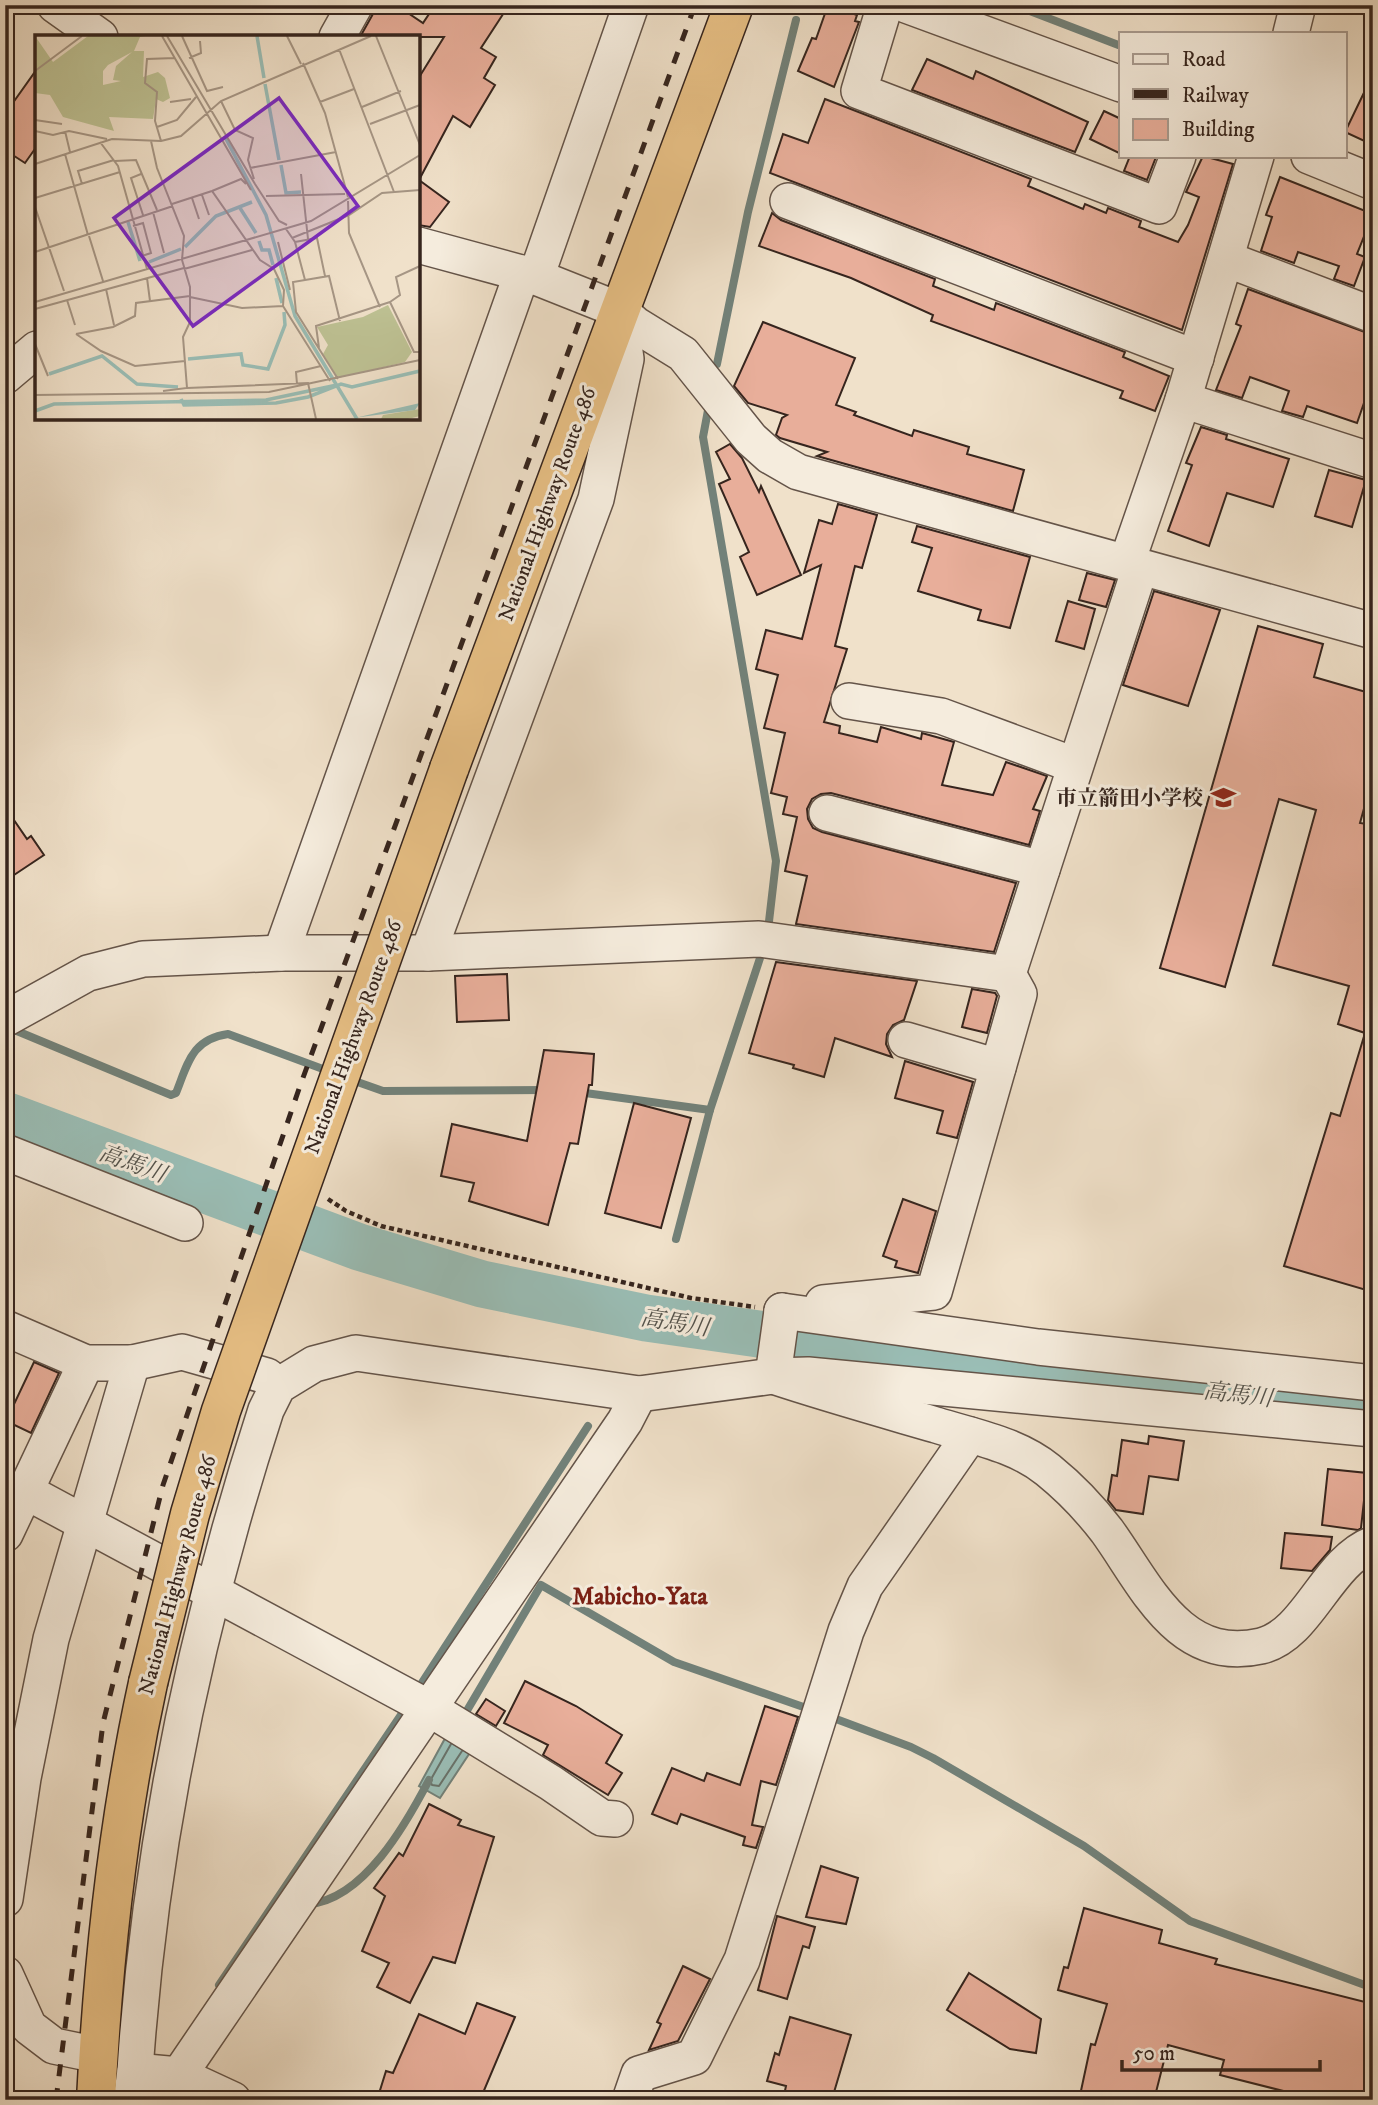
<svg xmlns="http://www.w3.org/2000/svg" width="1378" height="2105" viewBox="0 0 1378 2105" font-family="'IM FELL DW Pica','Noto Serif JP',serif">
<rect width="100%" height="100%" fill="#f0e1ca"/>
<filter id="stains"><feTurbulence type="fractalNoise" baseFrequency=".00286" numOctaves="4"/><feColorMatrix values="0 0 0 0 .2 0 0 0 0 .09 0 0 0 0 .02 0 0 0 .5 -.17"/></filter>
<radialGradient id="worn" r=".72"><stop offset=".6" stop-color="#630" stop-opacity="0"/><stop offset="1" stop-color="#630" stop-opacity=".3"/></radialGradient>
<path fill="#9abeb6" stroke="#728179" stroke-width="2" d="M448 1733 473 1748 440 1798 419 1786Z"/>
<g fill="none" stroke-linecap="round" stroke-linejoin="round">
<path stroke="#68726a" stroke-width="2" d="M451 1744 430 1781 432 1785 439 1786 462 1751"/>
<g stroke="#728179" stroke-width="8">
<path d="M1014 5 1121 46"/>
<path d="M717 364 748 212 796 20"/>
<path d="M709 405 703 437 776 861 768 930"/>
<path d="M12 1029 171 1095 176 1093C188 1063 192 1039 228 1034L331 1072"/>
<path d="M349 1079 383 1091 544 1090"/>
<path d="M578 1092 710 1110"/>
<path d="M676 1239 710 1110 763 949"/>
<path d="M640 1329 649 1309"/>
<path d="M416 1692 588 1426"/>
<path d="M828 1716 911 1747 933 1758 1084 1846 1190 1921 1373 1988"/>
<path d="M462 1719 541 1585 674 1662 812 1710"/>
<path d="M309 1904C364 1899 406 1824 429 1780"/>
<path d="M219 1985 407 1706"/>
</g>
<path stroke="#9abeb6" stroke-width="47" d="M5 1115 359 1247 482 1284 646 1318 822 1343 1147 1386 1208 1390 1373 1410"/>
</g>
<g fill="#e8ae9a" stroke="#36251e" stroke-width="2">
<path d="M378 5H396L423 23 435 5H509L481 48 496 57 484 78 495 85 470 127 453 116 419 180 449 202 430 227 418 225V79L444 37H360Z"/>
<path d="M828 5 857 15 855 21 859 22 834 87 798 71 812 38 816 39Z"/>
<path d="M927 59 973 79 976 71 1088 122 1075 152 912 90Z"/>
<path d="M37 69V146L25 163 5 150V114Z"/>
<path d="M1373 74V145L1345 132Z"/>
<path d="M825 99 1031 179 1028 186 1083 209 1085 204 1106 213 1108 208 1141 221 1139 227 1178 242 1188 225 1199 197 1186 192 1203 156 1233 164 1182 330 770 173 783 134 808 143Z"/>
<path d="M1104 111 1121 119V154L1090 139Z"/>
<path d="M1130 156 1156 157 1147 180 1124 171Z"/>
<path d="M1280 177 1373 214 1357 254 1365 257 1354 286 1334 279 1339 266 1298 252 1294 263 1261 251 1272 217 1266 215Z"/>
<path d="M772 213 781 220 935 279 933 286 994 310 996 303 1125 352 1123 357 1169 376 1155 411 1120 398 1123 391 931 321 933 315 851 278 759 246Z"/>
<path d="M1248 289 1373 335V377L1357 423 1307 406 1303 417 1282 411 1289 391 1250 377 1242 398 1216 390 1241 326 1236 324Z"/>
<path d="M763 322 855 358 836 405 856 412 854 415 912 436 914 430 969 447 967 454 1024 470 1013 511 817 456 827 452 780 438 776 435 782 418 787 415 748 403 734 386Z"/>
<path d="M1201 427 1227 435 1226 439 1289 459 1273 507 1227 493 1209 546 1168 531 1192 465 1186 463Z"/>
<path d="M730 444 742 458 759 492 761 486 801 575 757 595 740 557 749 552 719 484 730 479 716 452Z"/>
<path d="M1329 470 1366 480 1352 527 1315 516Z"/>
<path d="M838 504 877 515 862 568 855 566 835 646 847 649 824 722 840 726 839 733 877 742 881 727 921 739 922 733 954 742 942 785 993 795 1006 762 1047 776 1033 809 1040 811 1029 845 831 793 821 794 812 799 807 809 808 819 813 828 822 832 1016 883 994 952 796 924 807 876 785 871 797 817 783 814 787 797 771 793 785 733 764 728 778 675 756 669 766 630 802 639 821 565 804 573 819 520 832 524Z"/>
<path d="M917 526 1030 557 1010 628 978 620 981 610 918 591 932 548 912 542Z"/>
<path d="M1087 573 1115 580 1106 607 1079 600Z"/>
<path d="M1154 591 1220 610 1188 706 1123 685Z"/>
<path d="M1068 601 1095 609 1084 649 1056 641Z"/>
<path d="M1258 626 1323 644 1314 677 1373 694V776L1360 823 1373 825V1292L1284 1266 1331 1113 1340 1116 1365 1033 1338 1024 1349 986 1273 965 1316 810 1279 799 1225 987 1160 968Z"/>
<path d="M5 807 27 839 31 836 44 855 5 881Z"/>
<path d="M776 962 917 981 904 1020 893 1025 887 1034 886 1044 892 1057 835 1038 824 1077 793 1068 794 1065 749 1053Z"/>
<path d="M507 974 509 1020 457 1022 455 976Z"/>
<path d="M972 989 995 993 997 996 987 1033 962 1027Z"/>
<path d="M544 1050 594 1054 592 1085H589L578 1144 570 1143 548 1225 469 1201 474 1183 441 1176 452 1124 527 1141Z"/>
<path d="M905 1061 973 1082 957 1138 937 1133 943 1111 895 1098Z"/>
<path d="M634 1103 691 1118 661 1228 605 1213Z"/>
<path d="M903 1199 936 1211 918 1273 895 1267 897 1261 883 1256Z"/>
<path d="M34 1362 59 1373 31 1433 6 1421Z"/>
<path d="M1149 1436 1184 1441 1178 1480 1149 1476 1143 1514 1116 1510 1108 1500 1112 1475 1117 1476 1122 1440 1148 1444Z"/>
<path d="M1328 1469 1367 1473 1361 1528 1358 1530 1322 1525Z"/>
<path d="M1285 1533 1332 1537 1330 1550 1312 1571 1281 1568Z"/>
<path d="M525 1681 576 1706 622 1735 606 1763 622 1773 608 1795 543 1755 548 1745 504 1723Z"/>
<path d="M486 1699 505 1711 496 1726 476 1714Z"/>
<path d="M765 1706 798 1717 776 1785 761 1781 752 1825 763 1827 756 1848 743 1845 745 1837 681 1814 677 1824 652 1814 672 1768 704 1781 707 1773 740 1785Z"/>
<path d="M429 1804 461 1820 458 1825 494 1837 455 1963 433 1957 410 2003 377 1987 389 1963 362 1951 385 1896 374 1888 399 1853 403 1856Z"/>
<path d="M821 1866 858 1878 846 1924 806 1917Z"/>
<path d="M1084 1908 1162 1930 1159 1943 1217 1959 1215 1964 1373 2004V2100H1319L1220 2075 1224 2060 1168 2045 1154 2100H1079L1091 2044 1095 2045 1107 2004 1058 1990 1064 1967 1068 1968Z"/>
<path d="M777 1916 815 1927 809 1948 803 1946 787 1999 758 1990Z"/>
<path d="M683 1966 710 1979 678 2041 649 2050 661 2024 657 2022Z"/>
<path d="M969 1973 1041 2019 1036 2053 1010 2049 947 2010Z"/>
<path d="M477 2003 515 2017 480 2100H377L386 2071 393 2073 419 2014 465 2034Z"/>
<path d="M790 2017 851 2035 832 2099 812 2094 810 2100H783L786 2086 767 2081 775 2053 779 2055Z"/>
</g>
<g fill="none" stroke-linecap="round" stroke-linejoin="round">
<defs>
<g id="minor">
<path d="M55 5 100 37"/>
<path d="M885 5 859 91 1159 206 1178 156"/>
<path d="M906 5 1121 84"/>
<path d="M1291 33 1298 5"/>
<path d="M337 37 355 5"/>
<path d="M1309 156 1373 182"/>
<path d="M788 201 1196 358"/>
<path d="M418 245 536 277 619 310 636 325 683 354 751 439 770 456 798 472 1373 631"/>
<path d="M1226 259 1373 315"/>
<path d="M536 277 631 5"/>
<path d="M5 376 37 349"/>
<path d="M1183 400 1373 461"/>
<path d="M1127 562 1183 400 1256 156"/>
<path d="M849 701 941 716 1074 765"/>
<path d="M827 813 1042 869"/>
<path d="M281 953 522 273"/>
<path d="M428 953 596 499 626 359 619 310"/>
<path d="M5 1019 88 973 143 959 281 953H428L759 939 1008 974 1140 568"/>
<path d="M906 1040 998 1067"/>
<path d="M5 1152 185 1223"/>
<path d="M823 1303 934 1292 1019 994 1008 974"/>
<path d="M782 1311 773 1376C827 1394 881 1409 936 1425 974 1437 1016 1444 1048 1470 1069 1487 1091 1510 1107 1531 1146 1585 1179 1665 1261 1646 1308 1635 1326 1562 1373 1544"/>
<path d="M782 1311 1038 1347 1373 1383"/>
<path d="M5 1328 86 1363H132L182 1352 267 1376 278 1386"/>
<path d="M27 1492 427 1707 551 1783 602 1818 615 1819"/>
<path d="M5 1534 86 1363"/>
<path d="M5 1899 23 1778 51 1639 132 1363"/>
<path d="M5 1974 29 2027 54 2046 98 2055"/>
<path d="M135 2071C150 1845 196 1625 266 1410L278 1386 314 1364 356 1353 639 1394 773 1376 808 1375 1373 1429"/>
<path d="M179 2075 625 1421 639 1394"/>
<path d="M131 2100 135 2071 179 2075 233 2100"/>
<path d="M630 2100 639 2074 694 2057 742 1960 846 1631 865 1586 970 1435"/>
</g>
<g id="highway">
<path d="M449 769 734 5"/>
<path d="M96 2100C103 1959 118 1820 148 1683"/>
</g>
</defs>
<use href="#minor" stroke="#645449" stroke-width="38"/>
<use href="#highway" stroke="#36251e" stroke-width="41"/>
<path stroke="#36251e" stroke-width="4.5" stroke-dasharray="5 3.5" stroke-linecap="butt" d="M328 1199 346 1211 381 1226 691 1298 755 1307"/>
<use href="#minor" stroke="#f5ecdd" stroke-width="35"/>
<use href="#highway" stroke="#e8c085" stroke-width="38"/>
<path stroke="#36251e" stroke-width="5" stroke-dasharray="12 12" stroke-linecap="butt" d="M56 2100 103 1723 163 1485 300 1086 695 5"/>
<defs>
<path id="highway-bridge" d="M148 1683 190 1514 221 1411 449 769"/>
</defs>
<use href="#highway-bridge" stroke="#36251e" stroke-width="41" stroke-linecap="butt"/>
<use href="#highway-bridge" stroke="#e8c085" stroke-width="38"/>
</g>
<defs>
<symbol id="school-bare" viewBox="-9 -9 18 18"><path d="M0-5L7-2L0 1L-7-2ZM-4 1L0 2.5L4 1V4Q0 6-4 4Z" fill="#8f2418" stroke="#f5ecdd" stroke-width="2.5" paint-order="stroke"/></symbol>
</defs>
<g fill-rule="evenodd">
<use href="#school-bare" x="1206" y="780" width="35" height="35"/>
</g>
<g text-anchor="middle" stroke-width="6" stroke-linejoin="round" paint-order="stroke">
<g font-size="21" fill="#36251e" stroke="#f5ecdd">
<text transform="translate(547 504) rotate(-70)" y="7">National Highway Route 486</text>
<text transform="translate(353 1037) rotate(-70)" y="7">National Highway Route 486</text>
<text transform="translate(177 1575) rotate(-75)" y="7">National Highway Route 486</text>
</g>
<g font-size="21" font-weight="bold" fill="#36251e" stroke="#f5ecdd" text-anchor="end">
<text x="1203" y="805">市立箭田小学校</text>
</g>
<g font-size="23" font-style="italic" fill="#54534c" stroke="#f5ecdd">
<text transform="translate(133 1163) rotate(20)" y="8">高馬川</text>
<text transform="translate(675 1322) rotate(9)" y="8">高馬川</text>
<text transform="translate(1238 1394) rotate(7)" y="8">高馬川</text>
</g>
<g font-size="24" font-weight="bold" fill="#7a1f14" stroke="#f5ecdd">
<text x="640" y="1604">Mabicho-Yata</text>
</g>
</g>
<g transform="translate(35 35)">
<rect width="385" height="385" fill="#f0e1ca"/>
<path d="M0 1 18 27 53 1H110L105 2 99 16H109L108 42 123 37 130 43 135 63 128 67 121 64 118 84 74 82 79 96 28 82 15 60 0 58ZM97 17 81 31 78 45 86 46 68 50V36L73 30ZM353 270 377 317 370 327 303 343 288 319 293 310 282 292 328 282ZM385 374V381L373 384H346L348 380Z" fill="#bec294" fill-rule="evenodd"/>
<path d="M385 368 380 375 310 384 324 382Z" fill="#9abeb6"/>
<path fill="none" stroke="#9abeb6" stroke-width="3.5" d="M222 1 229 43M230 49 244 125M190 102 231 180 260 281 322 384M246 130 251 158 266 157M205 173 221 198M93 187 105 226M224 206 227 215H234L238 230M150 212 181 181 217 167M114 227 146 214M241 243 247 268M153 324 206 319 208 330 233 334 250 290 249 277M14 339 67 321 102 349 143 352M146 364 149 370 241 368 273 362 306 349 317 352 385 336M0 376 19 369 231 365 302 350"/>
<path fill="none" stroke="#a69685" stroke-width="2" d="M127 1 216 155M132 1 220 149 244 186 252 190M147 1 172 56 188 52M252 1 266 29M341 1 385 110M304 14 359 157M154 23 166 18 165 6M268 28 290 78 313 162M0 36 47 1M186 66 200 95 218 103 213 125 219 144M135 67 156 64M285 67 319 54M327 72 366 56M0 85 27 89M335 89 385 70M122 92 142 85 161 62M0 96 18 100 34 96 72 104M30 96 35 117M116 106 122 133 149 201 147 225 155 252V287L148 302 152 353 128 356M126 106 120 86 122 57 110 48 112 24 140 23M65 107 83 131 112 234M30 119 53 200M80 126 101 125 122 175M0 129 77 104 126 106 146 101 186 66 336 1M215 133 301 117M106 139 96 143 108 180M266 139 273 204M47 149 43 136 79 125M177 156 206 144 211 149M167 160 174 180M231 161 310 159M0 163 85 137M157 163 164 184M313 166 314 198 345 272M137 169 177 156 225 225 239 234 249 255 248 271 295 346M0 172 29 256M118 177 129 218M98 191 108 188 116 218 107 221M251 194 260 207 270 245M54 201 68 246M257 203 314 180 347 158 385 155M243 207 255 255M260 207 282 203 290 241M0 217 138 171M149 234 217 215M112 243 115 266M71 254 79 290M155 262 207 273 248 271M32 265 40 290M0 267 276 186 385 120M355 267 365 260 361 242 385 231M0 274 149 233M41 299 78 292 100 281 101 268 155 261M41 299 66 316 100 331 150 326M0 309 13 341M284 313 281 291 355 267 379 317H385M303 344 261 277 258 247 294 241 305 286M262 349 261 337 286 331M152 353 273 348 281 384M0 360 234 357 385 325"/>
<path fill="#7b2cbf" fill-opacity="0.15" stroke="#7b2cbf" stroke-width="3.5" d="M244 63 323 171 158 291 79 183Z"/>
<rect width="385" height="385" fill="none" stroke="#36251e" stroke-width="3.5"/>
</g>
<rect width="1378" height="2105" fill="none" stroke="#f0e1ca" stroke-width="28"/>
<rect x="7" y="7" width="1364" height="2091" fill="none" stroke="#36251e" stroke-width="3.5"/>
<rect x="14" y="14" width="1350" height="2077" fill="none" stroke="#36251e" stroke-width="2"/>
<rect x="1119" y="32" width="228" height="126" fill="#f5ecdd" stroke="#a99c91" stroke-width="2"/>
<rect x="1133" y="54" width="35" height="10" fill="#f5ecdd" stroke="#a99c91" stroke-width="2"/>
<text x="1182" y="66" font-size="21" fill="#36251e">Road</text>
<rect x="1133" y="89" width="35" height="10" fill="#36251e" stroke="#a99c91" stroke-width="2"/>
<text x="1182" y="102" font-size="21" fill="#36251e">Railway</text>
<rect x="1133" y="119" width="35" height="21" fill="#e8ae9a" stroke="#a99c91" stroke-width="2"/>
<text x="1182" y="136" font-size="21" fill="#36251e">Building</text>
<path d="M1122 2060v10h198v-10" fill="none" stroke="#36251e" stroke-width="3.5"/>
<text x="1133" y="2060" font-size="21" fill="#36251e" stroke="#f5ecdd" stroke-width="5" paint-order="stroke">50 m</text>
<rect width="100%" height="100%" filter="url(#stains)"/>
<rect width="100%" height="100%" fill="url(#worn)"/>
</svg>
